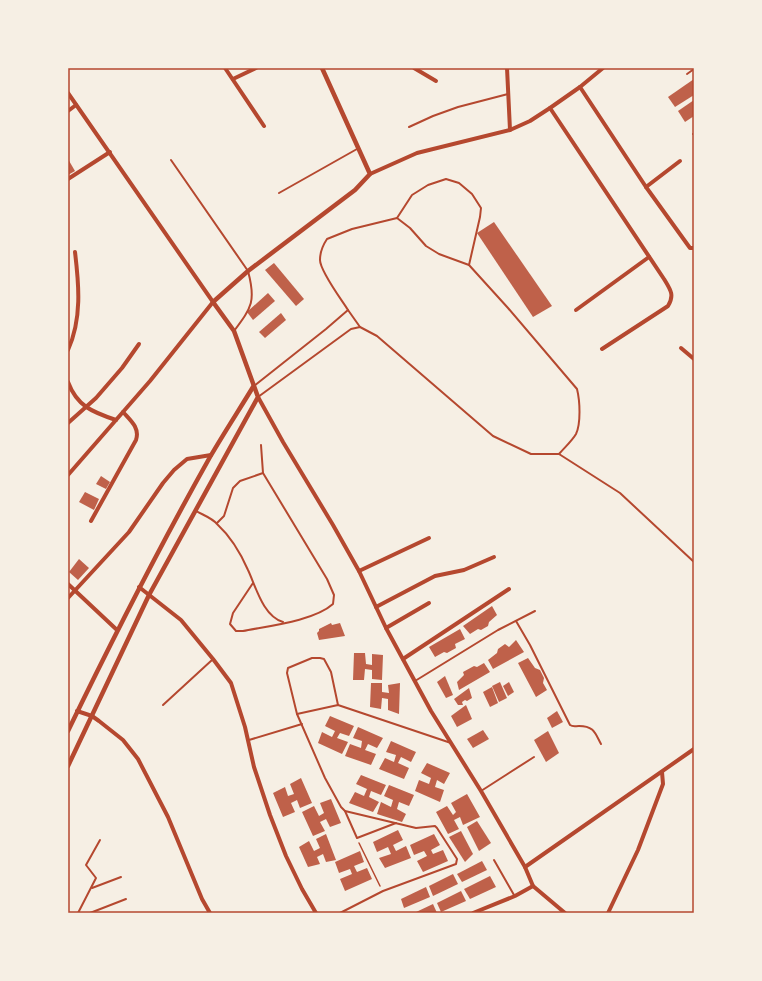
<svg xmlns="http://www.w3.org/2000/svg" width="762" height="981" viewBox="0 0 762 981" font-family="Helvetica,sans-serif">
<rect width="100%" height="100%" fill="#f6efe4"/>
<g fill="#bf614a">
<path d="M694 79V95L675 107 668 97Z"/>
<path d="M694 100V116L685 122 678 111Z"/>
<path d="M68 159 75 171 68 175Z"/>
<path d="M494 222 552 306 533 317 477 233Z"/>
<path d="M274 263 304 299 296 306 265 270Z"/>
<path d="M268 293 275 301 253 320 247 312Z"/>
<path d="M281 313 286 320 265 338 259 332Z"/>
<path d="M101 476 110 482 106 489 96 484Z"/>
<path d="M85 492 99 499 94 510 79 502Z"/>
<path d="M79 559 89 568 78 580 69 572Z"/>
<path d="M492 606 497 615 489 622 488 626 481 630 478 629 470 634 463 626Z"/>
<path d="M331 623 332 625 340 623 345 636 319 640 317 633 319 631V629Z"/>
<path d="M460 629 465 639 455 644 456 648 447 653 444 652 435 657 429 647Z"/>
<path d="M516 640 524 652 493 669 488 660 497 653 498 649 505 644 509 647Z"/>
<path d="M354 653H365L366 664 372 665V654L383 655 382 680 372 679V670L365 669 364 680H353Z"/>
<path d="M528 658 535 668 540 670 544 678 543 683 547 690 536 697 518 663Z"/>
<path d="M484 663 490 672 459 690 457 682 464 675 463 672 474 666 477 667Z"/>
<path d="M445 676 453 695 446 698 437 682Z"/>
<path d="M500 682 507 698 499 702 492 686Z"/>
<path d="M509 682 514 692 508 696 503 686Z"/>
<path d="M371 683H382V692L389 693 388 685 400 683 399 714 388 710V699L382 698 381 709 370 707Z"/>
<path d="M492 687 498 703 490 707 483 692Z"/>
<path d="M469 688 472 698 467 701 465 700 462 702 463 705H458L454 699Z"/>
<path d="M466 705 472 719 457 727 451 716Z"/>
<path d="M557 711 563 722 552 728 547 718Z"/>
<path d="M330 716 354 726 349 736 340 733 337 738 348 742 342 754 318 743 322 732 332 737 335 731 325 726Z"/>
<path d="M358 727 383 738 377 748 368 744 365 750 376 754 371 765 345 756 350 744 361 748 362 741 353 738Z"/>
<path d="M483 730 489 739 473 748 467 739Z"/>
<path d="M548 731 559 753 546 762 534 740Z"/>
<path d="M391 741 416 752 411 762 401 757 398 763 409 768 404 779 379 769 385 758 394 762 396 755 386 752Z"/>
<path d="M427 763 450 773 444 784 437 780 435 787 444 790 440 802 415 791 419 780 429 784 431 778 421 773Z"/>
<path d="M361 775 386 785 381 795 371 791 369 797 379 802 373 812 349 803 355 792 364 796 367 789 356 784Z"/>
<path d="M301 778 312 803 300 808 297 800 291 803 295 812 283 817 273 793 285 787 288 796 294 794 290 784Z"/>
<path d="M389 785 414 795 409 806 399 802 397 809 406 814 402 822 377 814 381 802 391 807 393 800 384 796Z"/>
<path d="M467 794 480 817 463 825 460 817 454 820 459 829 448 834 436 812 447 806 453 815 456 812 451 803Z"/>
<path d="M331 799 341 823 330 827 326 819 320 822 325 831 313 836 302 812 314 806 319 816 324 813 320 803Z"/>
<path d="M477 821 491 843 479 851 467 827Z"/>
<path d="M398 830 403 840 393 845 396 851 406 846 411 858 385 868 379 858 391 854 388 847 377 852 373 842Z"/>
<path d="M461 831 473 854 465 862 449 837Z"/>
<path d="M326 834 336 860 326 862 323 854 317 857 320 864 308 867 299 847 309 841 314 851 320 848 316 839Z"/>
<path d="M434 834 440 845 431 850 433 854 443 850 448 861 423 872 417 861 427 856 424 851 414 855 410 845Z"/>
<path d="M360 851 364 862 354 866 357 872 367 868 372 879 345 891 340 879 352 874 350 869 339 873 335 862Z"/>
<path d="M482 861 487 870 462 882 457 874Z"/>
<path d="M453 874 458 884 433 896 429 886Z"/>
<path d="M490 876 496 887 470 899 464 889Z"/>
<path d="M426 887 430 897 404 908 401 899Z"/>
<path d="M461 891 466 901 441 912 437 903Z"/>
<path d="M433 904 437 913H414Z"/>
</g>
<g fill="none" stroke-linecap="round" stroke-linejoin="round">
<path stroke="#b5482f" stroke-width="1.5" d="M359 843 380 886"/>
<g stroke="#b5482f" stroke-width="2">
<path d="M687 74 694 69"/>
<path d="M409 127 433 116 458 107 508 94"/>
<path d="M693 134H694"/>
<path d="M171 160 248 271C256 301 252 307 234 331"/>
<path d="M279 193 357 149"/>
<path d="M397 218 412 195 428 185 446 179 459 183 472 194 481 208 480 217 469 265"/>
<path d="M348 310 360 327"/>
<path d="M254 386 326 329 348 310C341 299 320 271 320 260 320 252 323 245 327 239L352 229 397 218 410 228 426 246 439 254 469 265 508 308 577 389C580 401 581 423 576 434 572 441 564 448 559 454"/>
<path d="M258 397 351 329 360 327 377 336 493 436 531 454H559L620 493 694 562"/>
<path d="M196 511C203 515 212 518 217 524 230 536 241 554 248 570 256 587 263 616 283 622"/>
<path d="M217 523 224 516 233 488 240 481 263 473"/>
<path d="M253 583 233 613 230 624 236 631H243C268 626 314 621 333 604L334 595 327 579 263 473 261 445"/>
<path d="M516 621 530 645 570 725C573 727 575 726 579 726 594 726 595 733 601 744"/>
<path d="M415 681 498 630 535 611"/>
<path d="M163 705 212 660"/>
<path d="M338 705 331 672 324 659 320 658H312L288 668 287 673 297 714 325 778 341 807 345 811 357 838 396 823"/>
<path d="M297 714 338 705 451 743"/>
<path d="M249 740 302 724"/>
<path d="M481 791 534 757"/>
<path d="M494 860 514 895"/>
<path d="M92 888 121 877"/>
<path d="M78 913 96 878 86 865 100 840"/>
<path d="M90 913 126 899"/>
<path d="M340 913 383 891 456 864 457 859 437 828 435 826 416 828 345 811"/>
</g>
<g stroke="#b5482f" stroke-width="4">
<path d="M225 68 264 126"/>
<path d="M414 68 436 81"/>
<path d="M507 68 510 130"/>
<path d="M233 79 256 68"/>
<path d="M580 87 646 187 690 248H694"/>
<path d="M68 93 213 302 150 381 68 475"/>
<path d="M550 108 664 279C670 289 675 295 668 306L602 349"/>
<path d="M68 111 76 105"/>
<path d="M370 174 417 153 510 130 530 121 550 108 580 87 603 68"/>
<path d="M68 179 110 152"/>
<path d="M646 187 680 161"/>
<path d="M576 310 649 257"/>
<path d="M681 348 694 359"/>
<path d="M68 350C82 319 79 285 75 252"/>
<path d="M68 382C77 406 92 412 116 420"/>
<path d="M258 397 283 442 333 525 359 571 386 628 431 711 481 791 525 867 533 886 565 913"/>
<path d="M68 423 96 398 122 368 139 344"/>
<path d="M91 521 136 440C140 428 131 421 123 412"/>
<path d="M359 571 429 538"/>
<path d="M68 584 117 630"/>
<path d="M139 587 181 620 213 659 231 683 245 727 254 767 270 815 286 856 302 889 316 913"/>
<path d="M68 598 129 532 163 483 174 470 187 459 211 455"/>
<path d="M376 607 435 576 464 570 494 557"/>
<path d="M386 628 429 603"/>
<path d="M403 659 509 589"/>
<path d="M77 711 92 716 99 721 123 740 138 759 168 817 202 899 210 913"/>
<path d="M525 867 694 749"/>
<path d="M473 913 515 896 533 886"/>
<path d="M608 913 638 850 663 784 662 772"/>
</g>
<g stroke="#b5482f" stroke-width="4.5">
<path d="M68 731C113 638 160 546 210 457 224 433 239 410 253 387"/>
<path d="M68 766 149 595 258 397 234 331 213 302 248 271 355 190 370 174 322 68"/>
</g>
</g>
<rect width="762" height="981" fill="none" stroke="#f6efe4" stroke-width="138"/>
<rect x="69" y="69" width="624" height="843" fill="none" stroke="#b5482f" stroke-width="1.5"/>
</svg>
